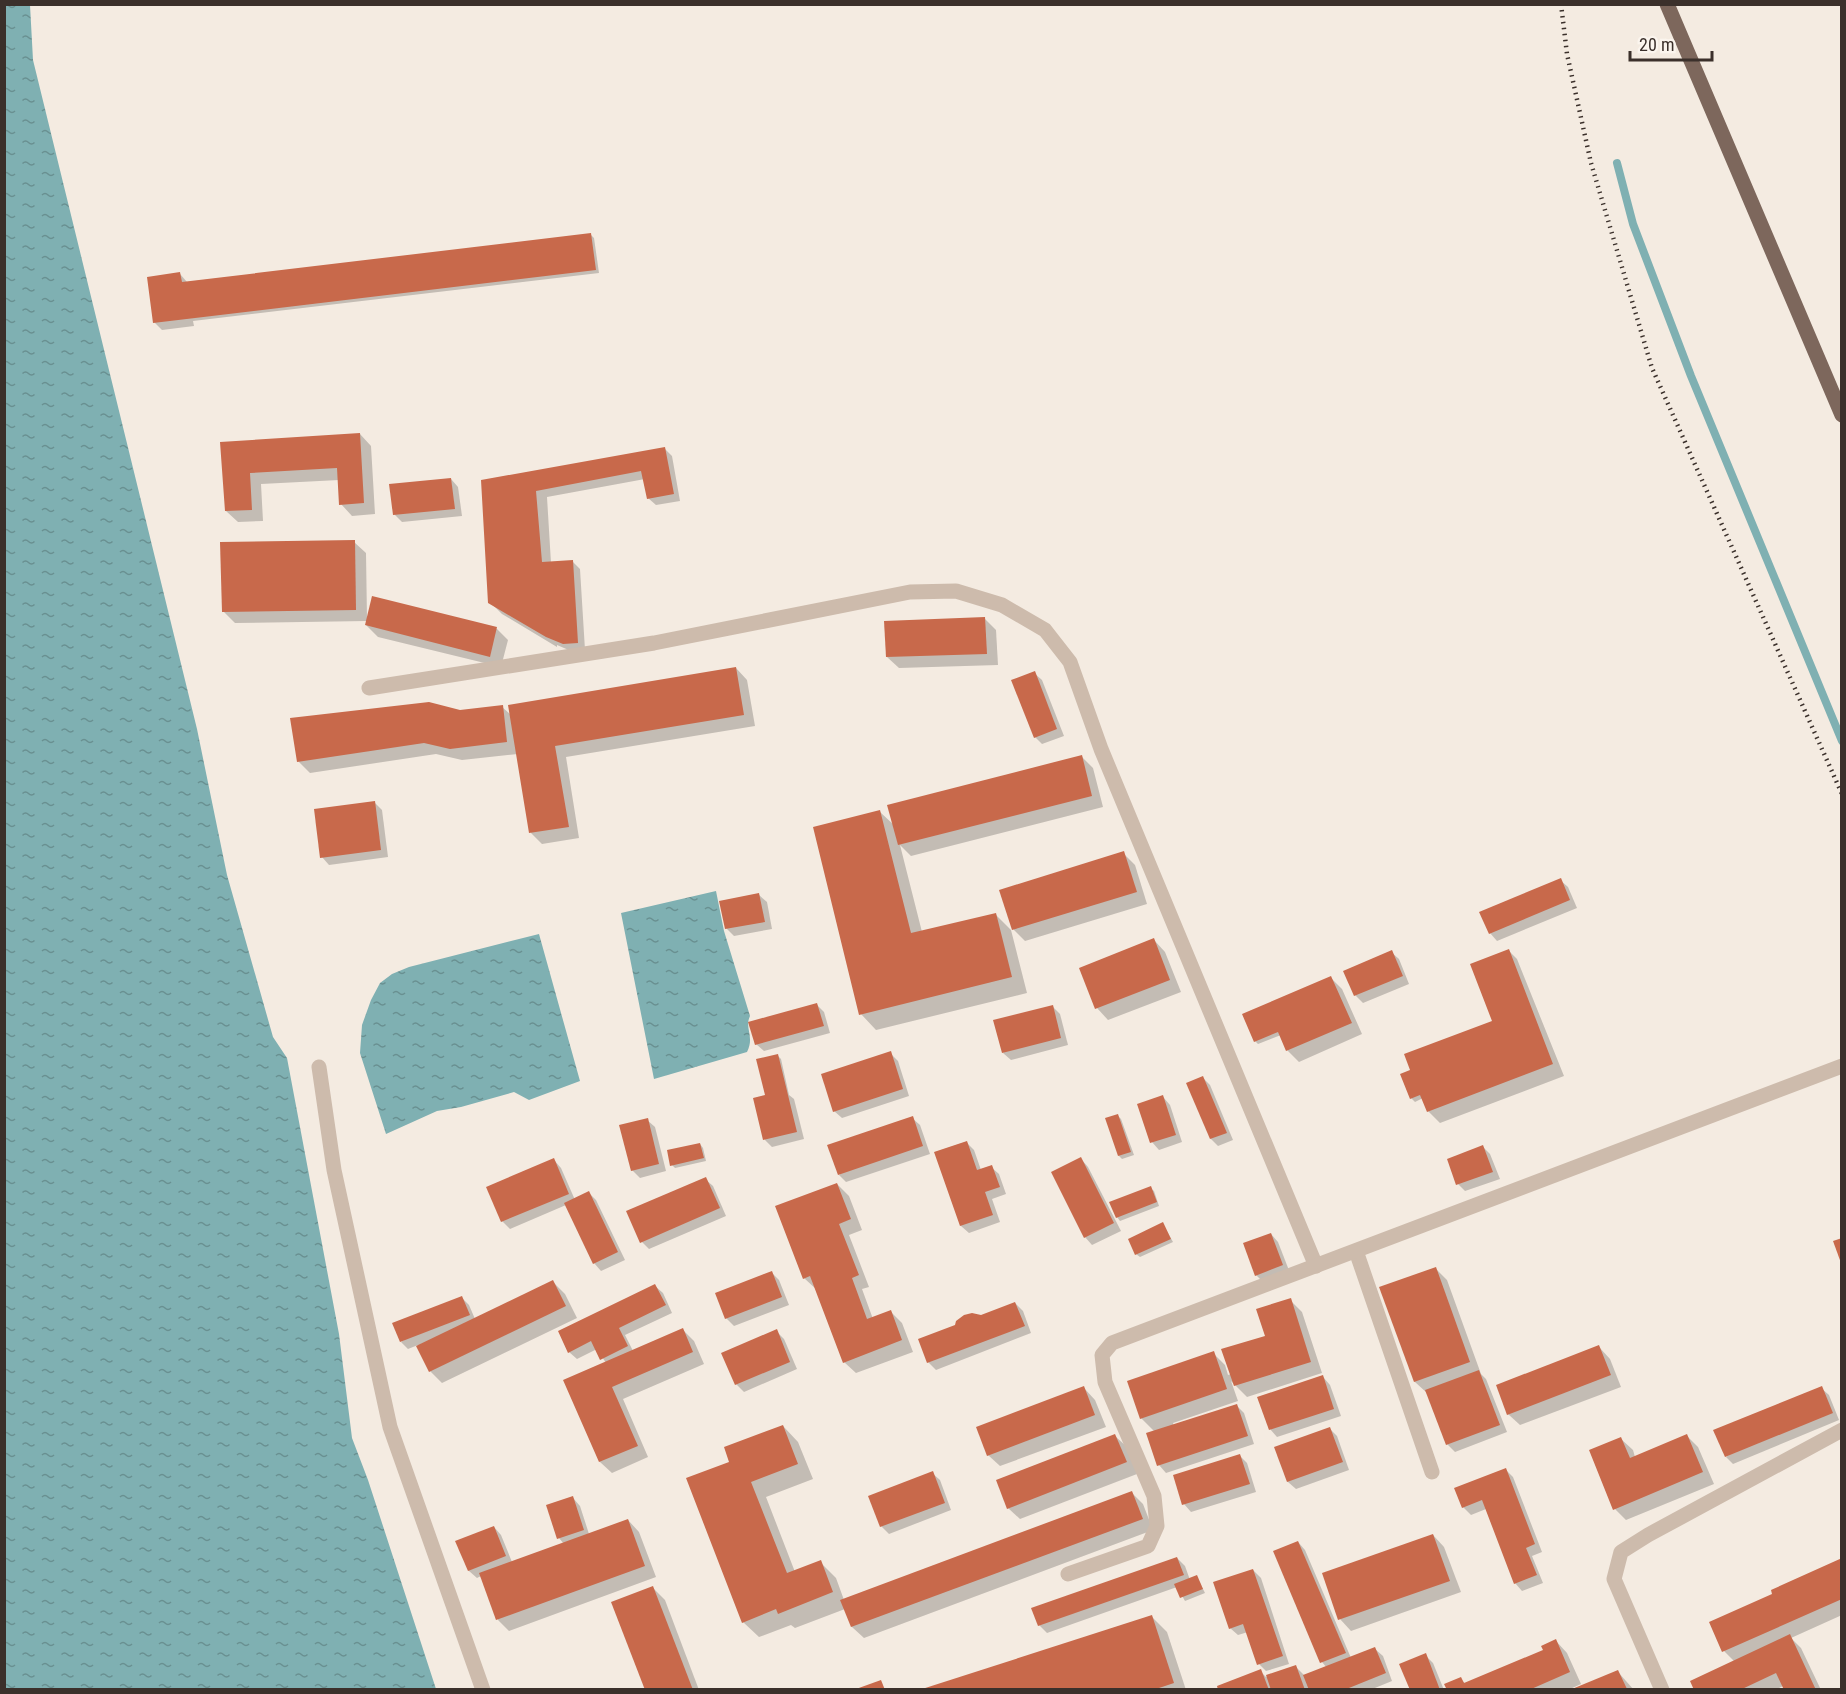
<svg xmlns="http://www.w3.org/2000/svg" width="1846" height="1694" viewBox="0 0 1846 1694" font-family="'Roboto Condensed',sans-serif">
<defs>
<pattern id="water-ripples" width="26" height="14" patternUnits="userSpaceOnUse" patternTransform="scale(1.5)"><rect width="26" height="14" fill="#7fb0b2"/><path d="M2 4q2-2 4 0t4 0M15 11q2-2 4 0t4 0" fill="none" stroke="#699091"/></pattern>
</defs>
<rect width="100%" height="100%" fill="#f4ebe1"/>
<g fill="url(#water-ripples)">
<path d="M30 5 33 60 197 729 227 875 273 1037 287 1058 339 1334 352 1438 368 1480 436 1689H5L4 5Z"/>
<path d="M716 891 724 931 750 1016C744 1029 755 1036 747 1052L654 1079 621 913Z"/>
<path d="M539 934 580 1081 529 1100 514 1092 461 1107 437 1111 386 1134 360 1053 362 1025 371 1000 380 983 392 974 409 967Z"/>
</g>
<g fill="#0003">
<path d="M591 235 594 238 599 273 193 321 194 326 162 330 154 322 180 274 187 282Z"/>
<path d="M360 434 371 446 375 514 352 516 341 504 339 480 261 484 263 521 238 522 226 511 222 443Z"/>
<path d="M665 449 672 456 680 501 656 505 648 498 645 479 547 497 551 563 573 562 580 569 585 650 571 651 557 645V647L502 614 490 602 482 482Z"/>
<path d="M451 479 458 487 462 516 402 522 394 514Z"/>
<path d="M354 542 366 553 367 619 373 598 497 629 508 640 501 667 378 637 366 625 367 621 235 623 223 611Z"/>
<path d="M985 619 996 630 998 665 899 668 887 657Z"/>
<path d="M736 668 747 680 755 726 566 757 579 838 542 844 531 833 518 754 462 760 436 754 310 773 298 761 460 712 502 707 511 715Z"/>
<path d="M1034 673 1042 680 1064 736 1042 744 1035 737Z"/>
<path d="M1082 757 1093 768 1103 807 911 856 900 845 922 932 995 914 1011 930 1027 993 876 1030 861 1014 880 812 895 826Z"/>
<path d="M375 803 382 810 388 857 329 865 322 857Z"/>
<path d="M1123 853 1135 865 1147 904 1025 941 1014 930 1001 891Z"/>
<path d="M1560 880 1568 887 1577 908 1497 941 1490 933Z"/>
<path d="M759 895 767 902 772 929 734 936 726 928Z"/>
<path d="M1154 940 1165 952 1181 992 1108 1020 1097 1008 1081 969Z"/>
<path d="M1509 951 1517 959 1564 1076 1440 1123 1428 1111 1423 1098 1415 1102 1411 1098 1410 1071 1495 1021Z"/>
<path d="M1391 952 1399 959 1409 984 1363 1003 1355 995Z"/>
<path d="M1331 978 1342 989 1362 1034 1299 1062 1287 1050 1281 1035 1258 1044 1255 1041Z"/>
<path d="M817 1005 824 1012 830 1033 764 1051 756 1044Z"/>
<path d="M1052 1006 1060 1014 1068 1045 1011 1060 1003 1053Z"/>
<path d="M890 1053 898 1061 909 1096 842 1118 834 1111Z"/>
<path d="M777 1055 781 1059 789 1095 794 1099 804 1139 772 1147 765 1140Z"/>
<path d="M1203 1078 1210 1085 1233 1140 1218 1146 1211 1139Z"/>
<path d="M1163 1097 1170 1105 1182 1142 1159 1150 1152 1142Z"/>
<path d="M1118 1116 1121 1119 1134 1155 1122 1159 1119 1156Z"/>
<path d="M912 1118 920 1125 930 1154 846 1182 839 1175Z"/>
<path d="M647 1120 655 1127 666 1171 640 1178 632 1170Z"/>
<path d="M966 1142 974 1150 981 1170 991 1167 999 1174 1006 1194 992 1199 1000 1222 969 1233 961 1226 936 1153Z"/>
<path d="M700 1144 703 1148 706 1161 675 1168 672 1165Z"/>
<path d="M1483 1147 1490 1154 1500 1179 1465 1191 1458 1184Z"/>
<path d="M1081 1159 1088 1167 1121 1231 1092 1245 1085 1237Z"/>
<path d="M554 1160 561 1168 575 1200 589 1193 596 1200 625 1260 601 1271 594 1263 566 1205 510 1229 502 1221Z"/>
<path d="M705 1179 713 1186 726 1216 649 1249 642 1242Z"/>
<path d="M837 1184 849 1196 862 1230 849 1235 869 1287 862 1289 873 1319 891 1312 902 1323 913 1352 856 1373 844 1362 817 1290 804 1278Z"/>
<path d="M1150 1188 1154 1191 1159 1206 1120 1221 1117 1217Z"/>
<path d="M1163 1224 1173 1242 1140 1257 1136 1254Z"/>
<path d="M1271 1234 1278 1242 1290 1273 1263 1282 1256 1275Z"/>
<path d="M1435 1268 1447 1280 1481 1374 1486 1379 1507 1432 1455 1452 1447 1444 1427 1393 1415 1382 1381 1288Z"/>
<path d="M772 1273 779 1280 789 1305 734 1326 726 1318Z"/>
<path d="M553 1282 565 1294 577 1318 442 1383 430 1371 418 1345 408 1349 401 1342 461 1297 469 1305 475 1319Z"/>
<path d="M655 1286 663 1293 672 1313 625 1335 633 1351 683 1330 694 1341 704 1364 623 1399 648 1457 612 1473 600 1462 565 1381 606 1363 597 1349 577 1359 569 1352Z"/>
<path d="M1290 1300 1302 1312 1322 1373 1247 1397 1231 1381 1238 1401 1173 1423 1174 1426 1236 1405 1244 1413 1254 1444 1166 1473 1159 1465 1155 1432 1141 1418 1213 1353 1225 1365 1228 1375 1231 1374 1266 1337Z"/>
<path d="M1015 1303 1023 1311 1031 1333 936 1370 928 1362 956 1326Z"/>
<path d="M776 1331 784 1339 797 1369 744 1392 736 1384Z"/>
<path d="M1599 1347 1610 1359 1621 1387 1520 1425 1508 1414Z"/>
<path d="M1323 1377 1330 1385 1341 1416 1277 1437 1270 1429Z"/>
<path d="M1084 1388 1095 1400 1106 1427 1000 1466 988 1455Z"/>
<path d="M1821 1388 1829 1395 1839 1420 1733 1464 1726 1457Z"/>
<path d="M783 1426 798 1442 813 1479 766 1497 795 1572 820 1562 836 1578 844 1600 1132 1493 1143 1504 1153 1530 864 1638 852 1627 845 1609 795 1628 791 1625 759 1637 743 1622 731 1462Z"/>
<path d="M1330 1429 1337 1436 1349 1470 1296 1489 1288 1482 1276 1448Z"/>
<path d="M1115 1436 1127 1447 1137 1474 1020 1519 1008 1508Z"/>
<path d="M1687 1436 1698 1447 1714 1484 1626 1520 1615 1509 1621 1439 1633 1450 1635 1457Z"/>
<path d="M1240 1456 1247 1463 1256 1492 1191 1512 1184 1504 1175 1476Z"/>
<path d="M1506 1470 1513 1477 1542 1552 1532 1556 1543 1583 1522 1591 1515 1583 1486 1509 1471 1515 1463 1507Z"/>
<path d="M932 1473 940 1480 951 1510 889 1534 881 1526Z"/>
<path d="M573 1498 580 1506 589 1534 628 1520 639 1532 656 1577 509 1631 498 1620 481 1576 477 1578 469 1571 457 1542 494 1527 501 1535 512 1562 564 1544 559 1538Z"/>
<path d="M1433 1535 1444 1547 1461 1592 1351 1631 1340 1619 1324 1574Z"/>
<path d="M1298 1542 1305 1550 1351 1658 1375 1649 1383 1656 1392 1681 1370 1690H1220L1260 1671 1266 1677 1296 1667 1305 1676 1327 1668 1322 1662Z"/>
<path d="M1177 1558 1185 1566 1190 1580 1197 1577 1205 1593 1185 1601 1177 1587 1047 1633 1039 1625Z"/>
<path d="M1842 1560V1615L1791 1638 1801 1648 1821 1690H1785L1783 1686 1775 1690H1696L1735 1662 1724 1651 1774 1595Z"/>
<path d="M1253 1570 1261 1578 1289 1664 1266 1671 1259 1664 1248 1632 1238 1635 1230 1628Z"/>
<path d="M653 1588 665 1600 699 1690H646Z"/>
<path d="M1151 1616 1167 1632 1186 1690H923Z"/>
<path d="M1556 1641 1567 1653 1581 1684 1568 1690H1448L1460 1679 1466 1684 1545 1651Z"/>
<path d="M1425 1655 1433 1663 1444 1690H1412Z"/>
<path d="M1618 1672 1634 1690H1576Z"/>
</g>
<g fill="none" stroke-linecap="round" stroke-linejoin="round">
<path stroke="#7fb0b2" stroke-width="8" d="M1617 163 1633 224 1691 376 1842 741"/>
</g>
<g fill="#c8694b">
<path d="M591 233 596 270 153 323 147 277 180 272 182 282Z"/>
<path d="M360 433 364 503 339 505 337 468 250 473 252 510 225 511 220 442Z"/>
<path d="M665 447 674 494 647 499 641 471 536 491 542 562 573 560 578 643 563 644 546 637 488 603 481 480Z"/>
<path d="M451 478 455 509 393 515 389 484Z"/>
<path d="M355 540 356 610 222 612 220 542Z"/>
<path d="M372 596 497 627 490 657 365 625Z"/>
<path d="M985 617 987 654 886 657 884 621Z"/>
<path d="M736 667 744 715 555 746 569 827 529 833 508 705Z"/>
<path d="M1035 671 1057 729 1034 738 1011 680Z"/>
<path d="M429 702 460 710 503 705 507 742 450 749 424 743 297 762 290 718Z"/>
<path d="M1082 755 1092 796 898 845 887 805Z"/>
<path d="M375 801 381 850 320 858 314 809Z"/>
<path d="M880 810 911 933 996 913 1012 977 859 1015 813 827Z"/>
<path d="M1124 851 1137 892 1012 930 999 890Z"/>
<path d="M1561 878 1570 900 1489 934 1479 912Z"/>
<path d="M759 893 765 922 725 929 719 901Z"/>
<path d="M1154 938 1170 980 1095 1009 1079 968Z"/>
<path d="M1509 949 1553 1064 1427 1112 1420 1095 1410 1099 1400 1074 1410 1070 1404 1054 1492 1021 1470 964Z"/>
<path d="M1392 950 1403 976 1354 996 1343 971Z"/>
<path d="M1331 976 1352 1023 1286 1051 1278 1032 1254 1042 1242 1014Z"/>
<path d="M817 1003 824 1026 755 1045 748 1022Z"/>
<path d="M1053 1005 1061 1038 1002 1053 993 1020Z"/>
<path d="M891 1051 903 1089 833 1112 821 1074Z"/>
<path d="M778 1054 797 1132 763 1140 753 1098 765 1095 756 1059Z"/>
<path d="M1203 1076 1227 1133 1210 1139 1186 1083Z"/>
<path d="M1163 1095 1176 1135 1150 1143 1137 1104Z"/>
<path d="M1118 1114 1131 1152 1118 1156 1105 1118Z"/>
<path d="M913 1116 923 1146 838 1175 827 1145Z"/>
<path d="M648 1118 659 1164 631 1171 619 1125Z"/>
<path d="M967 1141 977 1170 992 1165 1000 1187 985 1192 993 1215 960 1226 934 1152Z"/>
<path d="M700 1143 704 1158 670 1166 667 1150Z"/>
<path d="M1483 1145 1493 1172 1456 1185 1447 1159Z"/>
<path d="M1081 1157 1114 1223 1084 1238 1051 1172Z"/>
<path d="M554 1158 569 1194 501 1222 486 1187Z"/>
<path d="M706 1177 720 1208 640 1243 626 1211Z"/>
<path d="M837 1183 851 1219 839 1224 859 1275 852 1278 867 1319 891 1310 902 1340 843 1363 810 1276 803 1279 775 1206Z"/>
<path d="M1151 1186 1157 1202 1116 1218 1109 1202Z"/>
<path d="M589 1191 618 1252 593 1264 564 1203Z"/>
<path d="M1163 1222 1171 1239 1135 1255 1128 1239Z"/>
<path d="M1271 1233 1283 1265 1255 1276 1243 1243Z"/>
<path d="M1842 1238V1263H1841L1833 1241Z"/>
<path d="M1436 1267 1470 1362 1414 1382 1379 1287Z"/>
<path d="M772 1271 782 1297 725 1319 715 1293Z"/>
<path d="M553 1280 566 1306 429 1372 416 1346Z"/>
<path d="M655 1284 666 1305 619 1328 628 1346 600 1360 591 1341 568 1353 558 1331Z"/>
<path d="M462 1296 470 1315 400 1342 392 1323Z"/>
<path d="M1291 1298 1311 1362 1234 1386 1221 1349 1265 1336 1256 1309Z"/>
<path d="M1015 1302 1025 1326 927 1363 918 1339 955 1325 956 1321 964 1315 972 1313 981 1315Z"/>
<path d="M683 1328 693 1352 612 1387 638 1446 599 1462 563 1380Z"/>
<path d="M777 1329 790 1362 735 1385 721 1353Z"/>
<path d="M1599 1345 1611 1375 1507 1415 1496 1385Z"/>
<path d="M1214 1351 1227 1389 1140 1419 1127 1381Z"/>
<path d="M1479 1370 1500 1425 1446 1445 1425 1390Z"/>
<path d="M1323 1375 1334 1409 1269 1430 1257 1397Z"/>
<path d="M1084 1386 1095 1415 987 1456 976 1427Z"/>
<path d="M1822 1386 1833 1413 1725 1457 1713 1430Z"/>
<path d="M1237 1404 1248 1436 1157 1466 1146 1433Z"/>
<path d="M783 1425 798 1464 751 1482 787 1573 821 1560 833 1592 778 1614 776 1609 742 1623 686 1478 729 1462 724 1447Z"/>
<path d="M1330 1427 1343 1462 1287 1482 1274 1447Z"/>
<path d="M1115 1434 1127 1462 1007 1509 996 1480Z"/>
<path d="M1687 1434 1703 1472 1613 1510 1589 1450 1621 1437 1630 1458Z"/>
<path d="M1240 1454 1250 1484 1182 1505 1173 1475Z"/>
<path d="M1506 1468 1535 1544 1526 1548 1537 1575 1514 1584 1482 1500 1462 1508 1454 1488Z"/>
<path d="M933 1471 945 1503 880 1527 868 1496Z"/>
<path d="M1132 1491 1143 1519 851 1627 840 1600Z"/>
<path d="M573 1496 584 1530 557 1539 546 1505Z"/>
<path d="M628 1519 645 1566 496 1620 479 1573Z"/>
<path d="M494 1526 506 1556 468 1571 455 1541Z"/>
<path d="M1433 1534 1450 1581 1338 1620 1322 1573Z"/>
<path d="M1298 1541 1346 1653 1320 1663 1273 1551Z"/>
<path d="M1177 1557 1184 1575 1038 1626 1031 1608Z"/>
<path d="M1842 1558V1599L1722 1652 1709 1622 1772 1594 1771 1590Z"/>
<path d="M1253 1569 1283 1656 1257 1665 1243 1624 1229 1629 1213 1582Z"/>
<path d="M1197 1575 1203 1589 1180 1598 1174 1584Z"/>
<path d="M653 1586 693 1690H645L611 1602Z"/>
<path d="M1152 1615 1174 1683 1153 1690H919Z"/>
<path d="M1790 1634 1816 1690H1784L1776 1673 1740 1690H1694L1690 1681Z"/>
<path d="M1556 1639 1570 1672 1529 1690H1447L1444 1684 1461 1677 1464 1683 1543 1650 1541 1646Z"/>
<path d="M1375 1647 1386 1673 1344 1690H1309L1303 1675Z"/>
<path d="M1426 1653 1440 1690H1410L1399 1664Z"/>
<path d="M1296 1665 1305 1690H1271L1266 1675Z"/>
<path d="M1261 1669 1269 1690H1218L1217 1686Z"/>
<path d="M1618 1670 1627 1689H1572Z"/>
<path d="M881 1680 885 1690H856V1689Z"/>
</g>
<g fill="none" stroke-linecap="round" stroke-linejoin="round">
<g stroke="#cdbbac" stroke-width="15">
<path d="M369 688 654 643 910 592 956 591 1002 605 1045 630 1070 662 1101 749 1316 1266"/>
<path d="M319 1067 334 1170 390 1427 483 1690"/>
<path d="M1356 1251 1432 1472"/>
<path d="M1068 1574 1148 1546 1157 1526 1154 1496 1105 1382 1102 1355 1112 1343 1842 1066"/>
<path d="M1662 1690 1614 1579 1621 1552 1648 1535 1842 1430"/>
</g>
<path stroke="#7d675c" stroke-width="15" d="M1667 4 1842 415"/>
<path stroke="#3b302b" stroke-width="4.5" stroke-dasharray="1.5 4.5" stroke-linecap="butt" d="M1561 4 1567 54 1591 163 1652 368 1842 794"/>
</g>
<rect width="1846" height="1694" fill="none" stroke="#3b302b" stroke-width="12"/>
<path d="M1630 51v9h82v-9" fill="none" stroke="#3b302b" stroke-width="3"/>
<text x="1639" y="51" font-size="18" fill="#3b302b" stroke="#fbf5ee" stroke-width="4.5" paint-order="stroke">20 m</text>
</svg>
